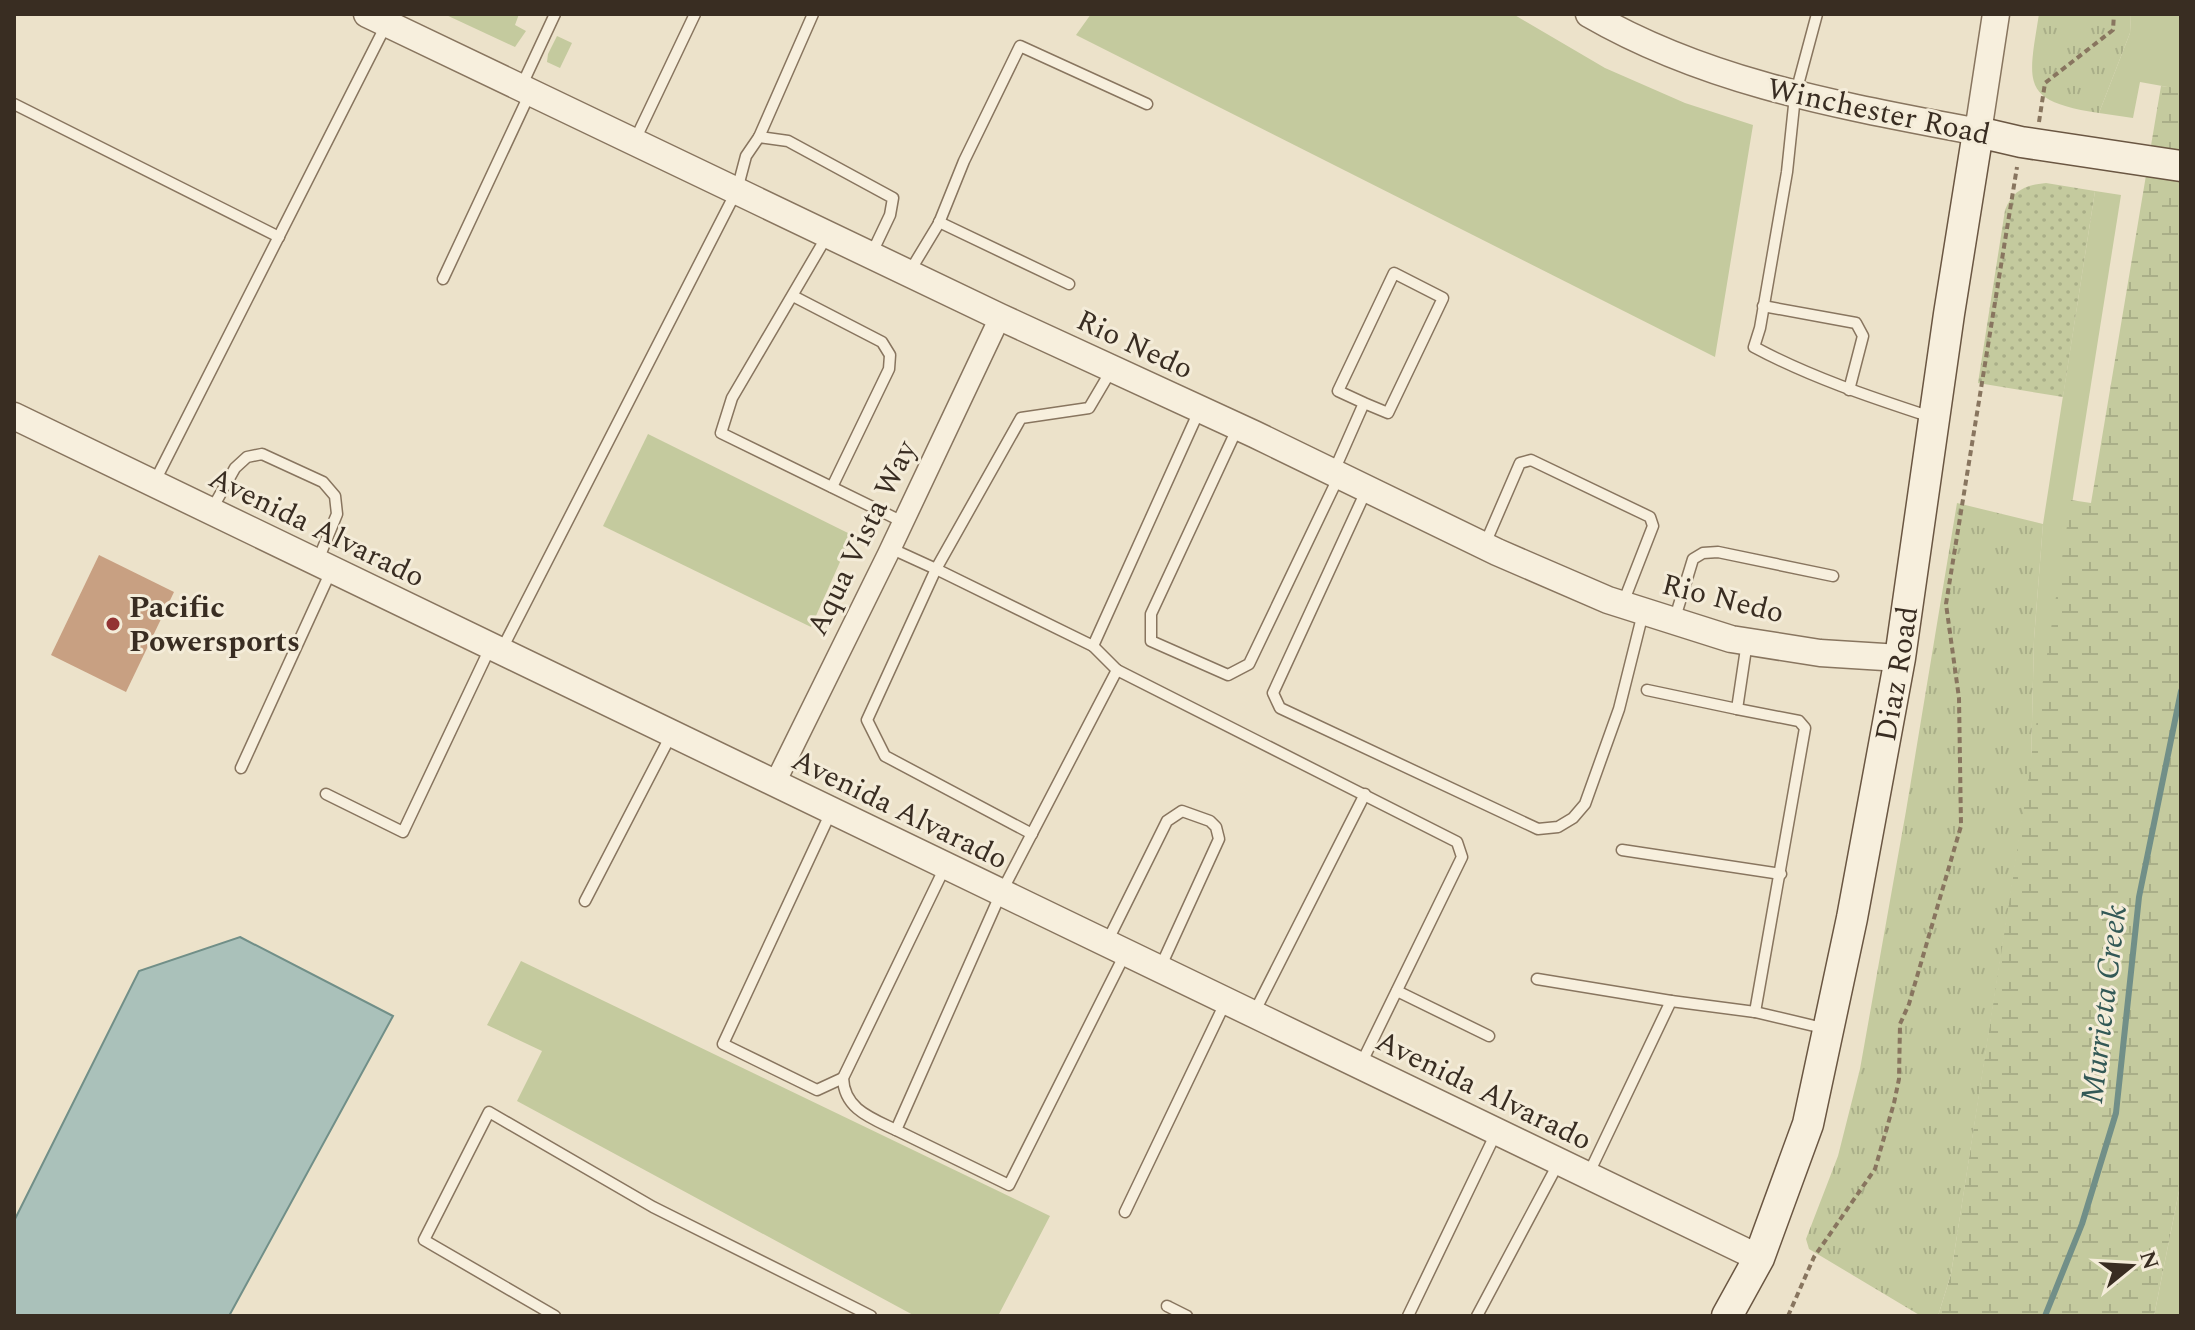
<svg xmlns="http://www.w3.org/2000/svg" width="2195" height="1330" viewBox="0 0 2195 1330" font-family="Spectral,serif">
<defs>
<pattern id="wetland-marsh" width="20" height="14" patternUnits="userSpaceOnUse" patternTransform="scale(2)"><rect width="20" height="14" fill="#c4ca9e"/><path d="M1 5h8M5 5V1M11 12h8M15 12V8" fill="none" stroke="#a9ae88"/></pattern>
<pattern id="park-tufts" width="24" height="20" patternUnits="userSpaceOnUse" patternTransform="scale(2)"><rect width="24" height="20" fill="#c4ca9e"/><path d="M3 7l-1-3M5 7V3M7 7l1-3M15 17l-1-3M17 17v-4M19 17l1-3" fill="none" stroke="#a9ae88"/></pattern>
<pattern id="garden-dots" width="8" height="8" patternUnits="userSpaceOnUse" patternTransform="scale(2)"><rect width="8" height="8" fill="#c4ca9e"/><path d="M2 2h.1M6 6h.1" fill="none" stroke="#a9ae88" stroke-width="1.8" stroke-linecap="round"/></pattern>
</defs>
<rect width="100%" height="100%" fill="#ece2ca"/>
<g fill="#c4ca9e">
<path d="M444 14H519L515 25 526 31 515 47Z"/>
<path d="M1091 14H1513L1605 68 1685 103 1753 125 1715 357 1076 35Z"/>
<path d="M2131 14H2181V78L2179 89 2140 82 2133 118 2099 113 2130 33Z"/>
<path d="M557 36 572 43 560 68 547 62 548 54Z"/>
<path d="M2095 191 2121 195 2031 763 2034 639 2043 524Z"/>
<path d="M648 434 852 535 811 627 603 526Z"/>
<path d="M521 961 1050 1216 998 1316H915L517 1101 542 1051 487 1025Z"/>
<path d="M2181 1181V1316H2154Z"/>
</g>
<path fill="url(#wetland-marsh)" d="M2181 78V1181L2154 1316H1938L1951 1274 2071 500 2091 503 2161 86 2178 88Z"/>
<g fill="url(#park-tufts)">
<path d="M2039 14H2131L2130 33 2099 113C2020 101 2028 84 2039 14Z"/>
<path d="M1957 503 2043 524 2034 639 2031 763 1951 1274 1938 1316H1921L1809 1249 1806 1239 1838 1156 1860 1069 1906 811Z"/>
</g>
<path fill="url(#garden-dots)" d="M2046 183 2095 191 2063 397 1978 383 2005 210C2013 190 2026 185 2046 183Z"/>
<path fill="#aac1ba" stroke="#718f88" stroke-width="2" d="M240 937 393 1016 229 1316H14V1221L139 971Z"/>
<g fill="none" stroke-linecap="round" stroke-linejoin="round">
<path stroke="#718f88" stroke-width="6" d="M2045 1316 2082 1224 2116 1113 2139 897 2181 691"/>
</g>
<path fill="#c8a082" d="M99 555 174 592 126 692 51 655Z"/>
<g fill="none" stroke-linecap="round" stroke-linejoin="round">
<defs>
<g id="service">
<path d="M1817 14 1795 96 1787 172 1760 328 1754 347C1810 377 1870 397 1931 417"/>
<path d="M521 87 555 14"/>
<path d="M14 104 279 237"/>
<path d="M759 137 813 14"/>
<path d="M635 140 695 14"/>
<path d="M939 222 1069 284"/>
<path d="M827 236 732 398 721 433 903 522"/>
<path d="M910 271 939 223 964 161 1020 46 1147 104"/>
<path d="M443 279 530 93"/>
<path d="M793 296 882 342 890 355 889 369 832 487"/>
<path d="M1763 306 1856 323 1863 336 1849 390"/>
<path d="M1112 369 1089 408 1021 418 936 569 1093 646 1199 411"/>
<path d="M1237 429 1151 614V641L1228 675 1249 664 1339 476"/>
<path d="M1334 471 1364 403 1338 391 1394 273 1443 298 1388 413 1364 403"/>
<path d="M154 483 387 23"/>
<path d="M1366 491 1273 693 1280 708 1538 829 1558 827 1573 818 1585 804 1619 709 1643 613"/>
<path d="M212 509 235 468 247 457 262 454 323 482 335 496 337 514 318 560"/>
<path d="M1485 544 1520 463 1531 460 1650 517 1653 526 1623 603"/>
<path d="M890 548 936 569 867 720 885 756 1032 834"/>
<path d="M1674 621 1693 559 1703 553 1718 552 1833 576"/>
<path d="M1093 646 1117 670 1001 893 896 1130 1009 1185 1125 954"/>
<path d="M502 649 737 190 746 156 759 137 788 141 893 198 890 215 871 255"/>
<path d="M1117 670 1457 842 1462 857 1360 1066"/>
<path d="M1647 690 1737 709"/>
<path d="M241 768 331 571"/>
<path d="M326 794 403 832 490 648"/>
<path d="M831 812 723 1044 817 1090 843 1078"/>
<path d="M1622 850 1781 874"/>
<path d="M585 901 671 735"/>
<path d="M1106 944 1167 821 1182 811 1210 821 1216 827 1219 839 1160 968"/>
<path d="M1537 979 1671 1001"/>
<path d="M1397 991 1489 1036"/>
<path d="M1755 1012 1827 1029"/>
<path d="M1254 1013 1365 794"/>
<path d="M896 1130C871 1118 844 1109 843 1078L945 867"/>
<path d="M1589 1173 1671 1001 1755 1012 1805 728 1799 721 1737 709 1747 642"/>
<path d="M1125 1212 1226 1001"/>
<path d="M1167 1306 1187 1316"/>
<path d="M555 1316 424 1240 489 1112 653 1207 871 1316"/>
<path d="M1408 1316 1496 1133"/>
<path d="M1477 1316 1559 1162"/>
</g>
<path id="minor" d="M774 785 888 554 1000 317"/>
<g id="tertiary">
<path d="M367 14 1000 317 1254 434 1497 552 1608 600 1731 639 1820 653 1900 658"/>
<path d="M1589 14C1710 84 1844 106 1978 132L1996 14"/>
<path d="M14 416 1759 1258"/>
</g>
<g id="secondary">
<path id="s1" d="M1727 1316 1759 1258 1808 1124 1852 918 1900 658 1949 314 1978 132 2021 142 2181 166"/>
</g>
</defs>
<use href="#service" stroke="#88755f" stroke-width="13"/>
<use href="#minor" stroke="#88755f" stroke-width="23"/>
<use href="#tertiary" stroke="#88755f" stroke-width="29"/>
<use href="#secondary" stroke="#6a5642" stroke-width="33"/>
<g stroke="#88755f" stroke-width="4" stroke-dasharray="6 4" stroke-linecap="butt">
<path d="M2039 122 2045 83 2113 30 2114 14"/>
<path d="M1788 1316 1814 1257 1875 1169 1894 1103 1899 1079 1900 1024 1909 1004 1961 826 1959 698 1946 604 2017 167"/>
</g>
<use href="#service" stroke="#f7efdd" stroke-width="10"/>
<use href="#minor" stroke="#f7efdd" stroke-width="20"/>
<use href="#tertiary" stroke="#f7efdd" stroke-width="26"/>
<use href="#secondary" stroke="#f7efdd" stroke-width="30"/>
</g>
<circle fill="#933333" stroke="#f4ecd9" stroke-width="3" cx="113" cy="624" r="8"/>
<g text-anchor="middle" stroke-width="6" stroke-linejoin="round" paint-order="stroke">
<g font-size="30" fill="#392d22" stroke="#f4ecd9">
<text transform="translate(1879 111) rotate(12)" y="10">Winchester Road</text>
<text transform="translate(1135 344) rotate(25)" y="10">Rio Nedo</text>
<text transform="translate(317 527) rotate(26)" y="10">Avenida Alvarado</text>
<text transform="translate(861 538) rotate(-64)" y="10">Aqua Vista Way</text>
<text transform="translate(1723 598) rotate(14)" y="10">Rio Nedo</text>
<text dy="10" stroke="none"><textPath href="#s1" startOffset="668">Diaz Road</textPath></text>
<text transform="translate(900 809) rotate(26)" y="10">Avenida Alvarado</text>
<text transform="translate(1484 1090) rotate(26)" y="10">Avenida Alvarado</text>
</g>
<g font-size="30" font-weight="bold" fill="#392d22" stroke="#f4ecd9" text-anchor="start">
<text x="129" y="617">Pacific<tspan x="129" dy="34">Powersports</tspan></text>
</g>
<g font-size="32" font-style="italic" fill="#325856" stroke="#f4ecd9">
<text transform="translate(2103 1004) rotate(-83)" y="11">Murrieta Creek</text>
</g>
</g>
<rect width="2195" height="1330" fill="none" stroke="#392d22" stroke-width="32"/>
<g transform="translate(2131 1266) rotate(72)" stroke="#f4ecd9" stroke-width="6" paint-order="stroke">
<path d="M0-6L14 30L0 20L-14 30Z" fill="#392d22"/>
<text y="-12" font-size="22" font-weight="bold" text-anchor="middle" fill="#392d22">N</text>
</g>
</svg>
